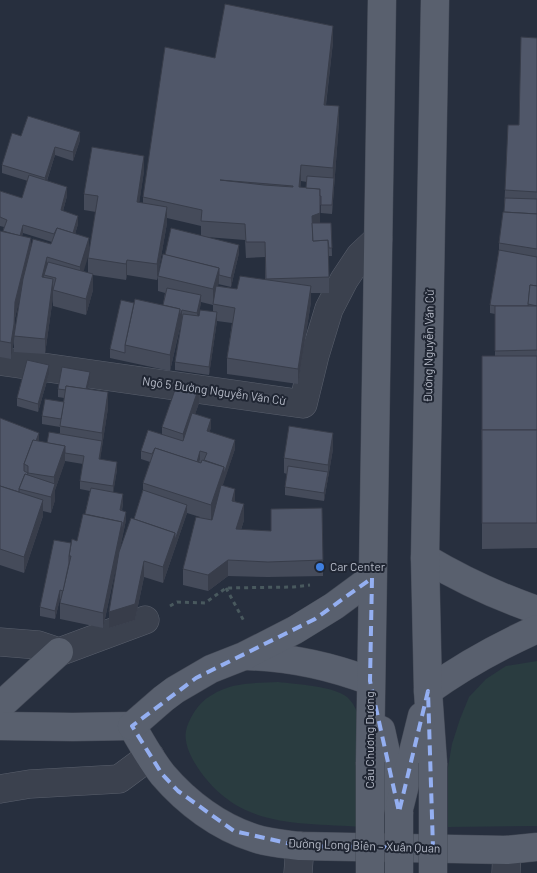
<svg xmlns="http://www.w3.org/2000/svg" width="537" height="873" viewBox="0 0 537 873" font-family="Barlow,sans-serif">
<rect width="100%" height="100%" fill="#272f3e"/>
<g fill="#2a3c40">
<path d="M537 661V826L448 827V767L452 744 460 719 469 697 486 679 506 666Z"/>
<path d="M278 682C296 684 333 686 347 697 354 703 357 712 361 721V827C325 824 281 826 248 811 240 808 229 801 222 795 207 783 182 752 186 731 187 725 190 719 193 714 198 706 204 699 212 695 231 682 256 683 278 682Z"/>
</g>
<g fill="none" stroke-linecap="round" stroke-linejoin="round">
<defs>
<g id="minor">
<path d="M0 361 303 404 315 355 329 309 344 280 360 256 378 239"/>
<path d="M0 642 38 645 59 652 145 620"/>
<path d="M0 789 30 784 119 779 150 756"/>
<path d="M298 873 300 846"/>
<path d="M506 873 507 850"/>
</g>
<g id="major">
<path d="M425 558C462 580 496 596 537 610"/>
<path d="M246 656C289 657 330 666 370 681"/>
<path d="M428 691C464 665 497 647 537 629"/>
<path d="M0 706 59 652"/>
<path d="M0 726 73 727 132 726"/>
<path d="M132 726C141 742 151 760 163 775 187 803 219 827 254 838 269 843 285 844 300 846L507 850 537 847"/>
<path d="M132 726 163 699 175 690 211 669 244 656 295 630 334 606 372 578"/>
<path d="M381 730 399 812"/>
<path d="M370 762 382 0"/>
<path d="M433 763 428 691 425 558 435 0"/>
<path d="M400 805 422 716"/>
</g>
</defs>
<use href="#minor" stroke="#595f6c" stroke-width="29"/>
<use href="#major" stroke="#444a57" stroke-width="29"/>
<g stroke="#49595e" stroke-width="3" stroke-dasharray="4 4" stroke-linecap="butt">
<path d="M226 588 245 623"/>
<path d="M170 606 177 602 205 603 226 588 293 587 310 585"/>
</g>
<use href="#minor" stroke="#3b414e" stroke-width="28"/>
<use href="#major" stroke="#59606e" stroke-width="28"/>
<defs>
<g id="major-bridge">
<path d="M370 873V762"/>
<path d="M399 873V812"/>
<path d="M433 873V763"/>
</g>
</defs>
<use href="#major-bridge" stroke="#444a57" stroke-width="29" stroke-linecap="butt"/>
<use href="#major-bridge" stroke="#59606e" stroke-width="28"/>
</g>
<g fill="#454b5a" fill-rule="evenodd">
<path d="M537 38V548L482 549V356H495V314L490 313V305L499 250V243L504 212 505 190Z"/>
<path d="M333 42 326 105 339 122 332 214 321 213V205H320V223H331L332 256H329V293H311V302L298 384 227 374V358L232 323 217 321 209 375 175 370V362L182 319 170 371 110 358V349L134 303 163 305 165 293 158 291V277L157 280 127 275 126 280 93 275V290L86 315 53 306V297L45 354 14 352V336L21 291 15 318 14 340 11 359 0 357V231H3L4 227 0 226V191L22 198 28 181 2 173V165L21 136 80 140 73 161 55 155 47 181 67 196 63 211 78 224 75 234 83 272 88 273V258L96 212 84 210V194L144 171 139 203H143V197L215 58ZM301 181 307 182 306 188H300ZM167 218 201 226V235L165 255 158 274 167 223ZM23 233 52 242 51 244 31 249 22 236ZM206 237 245 240 246 258 265 257V280L237 289 218 286V284L231 287 239 253ZM201 302 213 305V312L198 316Z"/>
<path d="M49 374 38 412 17 406V398Z"/>
<path d="M90 380 88 389 108 408 100 459 117 470 113 492 123 503 122 511 126 520 103 628 60 619V603L61 599H60L55 619 40 616V607L71 543 77 541 85 514 90 491 80 489V481L83 464 65 461 55 490V500L51 513 43 511V516L24 573 0 565V418L39 441 47 443 60 433V427L42 424V416L64 402V398L58 397V389Z"/>
<path d="M199 403 195 414 211 428 209 432 235 449 222 486 235 502 244 520 241 530 323 560V576L268 577 228 576 208 591 183 585V569L200 517 187 513 163 583 144 577 135 620 109 628 134 519 143 490V483L150 462 141 459V451L162 435V427ZM216 505 212 520H211Z"/>
<path d="M333 449 324 501 285 495V487L287 474 284 473V458Z"/>
</g>
<g fill="#383d4a">
<path d="M333 26V42L324 120V105Z"/>
<path d="M339 106V122L332 214 333 168Z"/>
<path d="M80 132V140L73 161V152Z"/>
<path d="M55 147V155L45 186V178Z"/>
<path d="M144 156V171L137 218V202Z"/>
<path d="M301 165V181L299 203V187Z"/>
<path d="M67 187V196L61 218V210Z"/>
<path d="M320 189V229L312 231V216Z"/>
<path d="M167 207V223L157 280V264Z"/>
<path d="M78 216V224L71 248V240Z"/>
<path d="M23 225V233L18 250V242Z"/>
<path d="M31 238V254L15 318 14 340 11 359V343L15 302Z"/>
<path d="M89 238V254L80 283V267Z"/>
<path d="M239 245V253L231 287V278Z"/>
<path d="M47 257V273L44 275V284L42 277Z"/>
<path d="M127 260V275L126 280V264Z"/>
<path d="M219 268V283L213 305V289Z"/>
<path d="M93 274V290L86 315V299Z"/>
<path d="M53 279V297L45 354V339Z"/>
<path d="M311 286V302L298 384V369Z"/>
<path d="M201 295V304L197 321V313Z"/>
<path d="M180 309 182 310V318L170 371V355Z"/>
<path d="M217 312V321L209 375V367Z"/>
<path d="M49 365V374L38 412V404Z"/>
<path d="M90 372V380L85 402V394Z"/>
<path d="M199 387V403L183 450V434Z"/>
<path d="M108 392V408L99 467V459L102 441V433Z"/>
<path d="M211 419V428L207 439V431Z"/>
<path d="M39 433V441L28 466 26 465Z"/>
<path d="M333 433V449L324 501V493L328 472V465Z"/>
<path d="M235 440V449L211 521V505L224 467Z"/>
<path d="M65 446V462L55 490V500L51 513V497L54 486V477Z"/>
<path d="M200 451V459L194 477V469Z"/>
<path d="M117 462V470L113 495V486Z"/>
<path d="M235 489V505L232 501Z"/>
<path d="M123 494V503L120 519V510Z"/>
<path d="M43 500V516L24 573V557Z"/>
<path d="M244 504V520L236 545V529Z"/>
<path d="M187 505V513L163 583V567L175 533Z"/>
<path d="M126 512V520L103 628V613L122 522Z"/>
<path d="M228 560V576L208 591V575Z"/>
<path d="M144 561V577L135 620 109 628V612Z"/>
<path d="M60 590V599L55 619V611Z"/>
</g>
<g fill="#505769" stroke="#383d4a" fill-rule="evenodd">
<path d="M225 4 333 26 324 105 339 106 333 168 301 165 299 187 320 189V213L312 216 313 241 328 240 329 277 266 279 265 242H246L245 224 201 221 202 210 143 197 165 47 215 58ZM220 180 293 186V187L264 185Z"/>
<path d="M521 37 537 38V192L505 190 508 125H519Z"/>
<path d="M28 116 80 132 73 152 55 147 45 178 2 165 12 133 21 136Z"/>
<path d="M92 147 144 156 137 202 167 207 157 264 127 260 126 264 88 258 98 196 84 194Z"/>
<path d="M29 175 67 187 61 210 78 216 73 233 57 228 54 234 23 225 20 236 3 231 7 220 0 217V191L22 198Z"/>
<path d="M307 176 334 178 332 205H321V196H320V189L306 188Z"/>
<path d="M505 198 537 199V214L504 212Z"/>
<path d="M503 212 537 214V249L499 243Z"/>
<path d="M312 223H331L332 248H329L328 240 313 241Z"/>
<path d="M57 228 89 238 80 267 47 257 42 277 53 279 45 339 14 336 23 279 33 239 51 244Z"/>
<path d="M171 228 239 245 231 278 219 275V268L165 255Z"/>
<path d="M0 231 31 238 15 302 14 324 11 343 0 341Z"/>
<path d="M499 250 537 257V286L530 285 528 306H496L490 305Z"/>
<path d="M163 254 219 268 213 289 158 276Z"/>
<path d="M48 262 93 274 86 299 53 290 56 278 44 275Z"/>
<path d="M240 276 311 286 298 369 227 358 235 308 213 304 216 286 237 289Z"/>
<path d="M530 285 537 286V306L528 304Z"/>
<path d="M167 288 201 295 197 313 182 310 180 316V309L163 305Z"/>
<path d="M135 299 180 309 170 355 125 345Z"/>
<path d="M121 300 134 303 125 345V353L110 349Z"/>
<path d="M495 306H537V350L495 351Z"/>
<path d="M200 310 217 312 209 367 175 362 183 314 199 316Z"/>
<path d="M482 356H537V430H482V440Z"/>
<path d="M27 360 49 365 38 404 17 398Z"/>
<path d="M62 367 90 372 86 389 66 386V390L58 389Z"/>
<path d="M178 381 199 387 183 434 162 427Z"/>
<path d="M66 386 108 392 102 433 60 426Z"/>
<path d="M45 399 64 402 61 419 42 416Z"/>
<path d="M192 413 211 419 207 431 235 440 224 474V467L204 460 207 453 200 451 197 462 155 448 152 454 141 451 148 430 183 441Z"/>
<path d="M0 418 39 433 36 441 33 440 24 464V471L28 473 27 475 25 474 19 489V492L0 486Z"/>
<path d="M289 426 333 433 328 465 284 458Z"/>
<rect x="482" y="430" width="55" height="93"/>
<path d="M49 432 102 441 99 459 117 462 113 486 80 481 84 456 65 453V446L47 443Z"/>
<path d="M33 440 65 446 54 477 28 473V466L24 464Z"/>
<path d="M155 448 201 463 202 460 224 467 211 505 143 483Z"/>
<path d="M288 466 328 472 324 493 285 487Z"/>
<path d="M25 474 55 484 51 497 19 489Z"/>
<path d="M221 485 235 489 232 501 244 504 236 529 271 531V509L322 508 323 560 268 562 228 560 208 575 183 569 196 517 212 520Z"/>
<path d="M0 486 43 500 24 557 0 549Z"/>
<path d="M91 488 123 494 120 510 126 512 122 530V522L85 514Z"/>
<path d="M143 490 187 505 175 540V533L134 519Z"/>
<path d="M83 514 122 522 103 613 60 603 71 556H69L72 539 77 541Z"/>
<path d="M131 518 175 533 163 567 144 561 135 604 109 612 119 552Z"/>
<path d="M54 540 71 543 69 556V563L63 591 60 590 55 611 40 607Z"/>
</g>
<path fill="none" stroke="#94aff1" stroke-width="4" stroke-dasharray="10 6" stroke-linejoin="round" d="M372 578 370 681 399 812 428 691 433 848 300 846 234 831 178 791 162 774 132 726 196 678 315 619Z"/>
<circle fill="#3f7fe0" stroke="#202633" stroke-width="2" cx="320" cy="567" r="5"/>
<g text-anchor="middle" stroke-width="4" stroke-linejoin="round" paint-order="stroke">
<g font-size="12" fill="#b7bcc9" stroke="#202633">
<text transform="translate(429 346) rotate(-89)" y="4">Đường Nguyễn Văn Cừ</text>
<text transform="translate(214 391) rotate(8)" y="4">Ngõ 5 Đường Nguyễn Văn Cừ</text>
<text transform="translate(370 740) rotate(-90)" y="4">Cầu Chương Dương</text>
<text transform="translate(364 846) rotate(2)" y="4">Đường Long Biên – Xuân Quan</text>
</g>
<g font-size="12" fill="#b7bcc9" stroke="#202633" text-anchor="start">
<text x="330" y="571">Car Center</text>
</g>
</g>
</svg>
